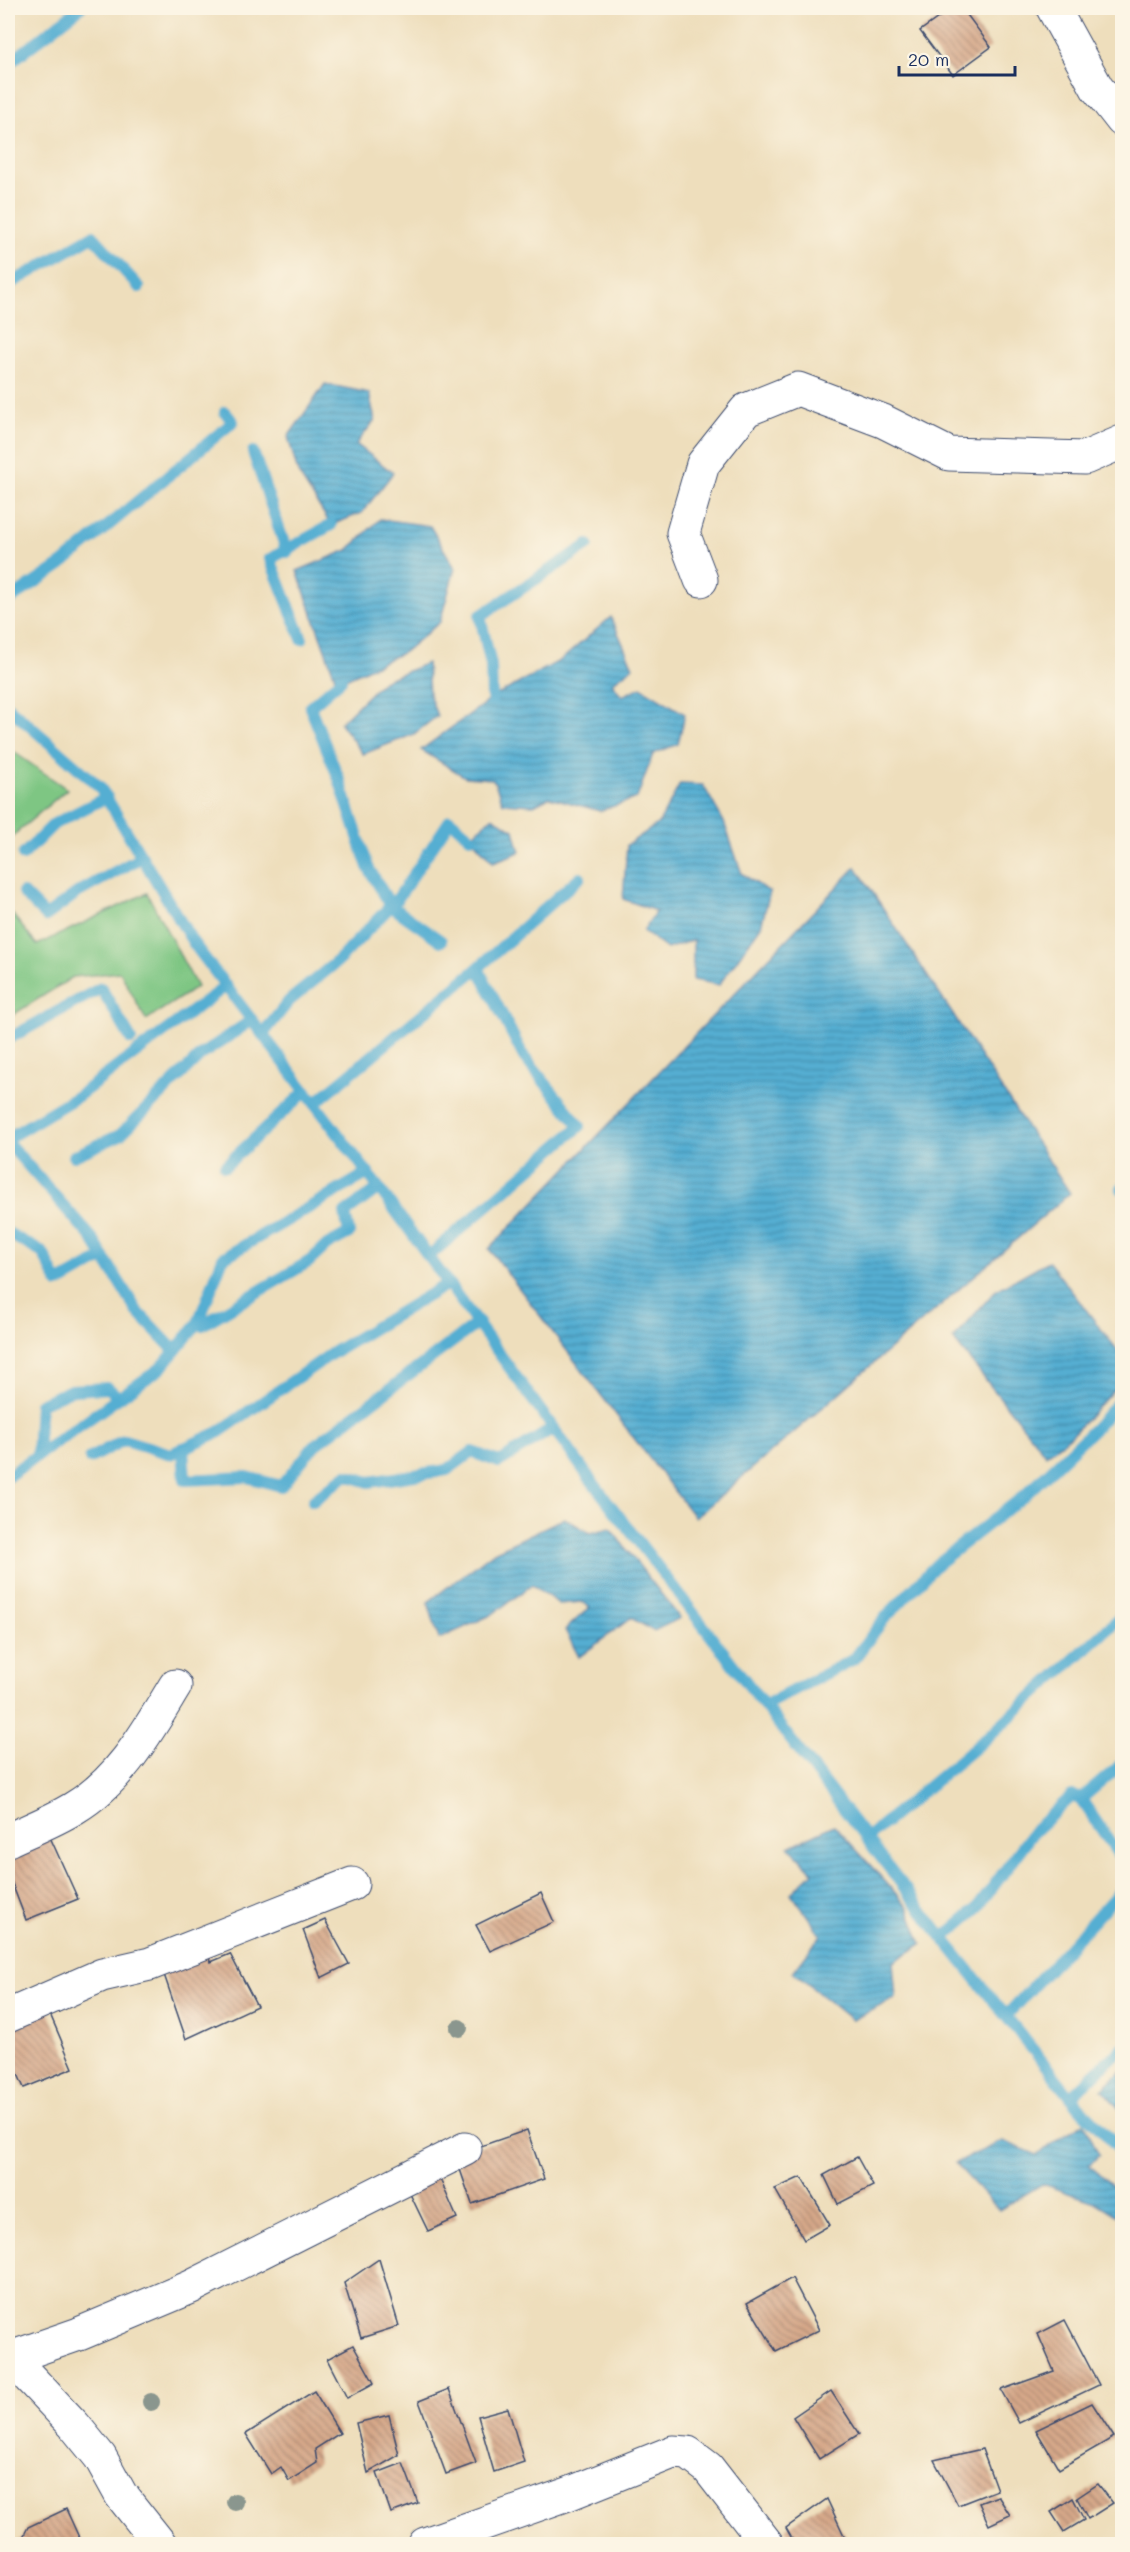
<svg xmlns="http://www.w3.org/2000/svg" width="1130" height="2552" viewBox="0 0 1130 2552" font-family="Mali,sans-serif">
<defs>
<pattern id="water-rules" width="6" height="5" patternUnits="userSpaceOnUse" patternTransform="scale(1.5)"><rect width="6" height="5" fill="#54aed2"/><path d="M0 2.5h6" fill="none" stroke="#458eae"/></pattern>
<pattern id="building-back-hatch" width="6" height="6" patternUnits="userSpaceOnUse" patternTransform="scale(1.5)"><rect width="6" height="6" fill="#d6a889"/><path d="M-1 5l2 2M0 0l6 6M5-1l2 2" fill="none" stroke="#ad8973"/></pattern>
</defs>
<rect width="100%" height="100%" fill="#fcf5e5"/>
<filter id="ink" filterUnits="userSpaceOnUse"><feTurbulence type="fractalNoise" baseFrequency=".0167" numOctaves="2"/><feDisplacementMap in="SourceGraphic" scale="12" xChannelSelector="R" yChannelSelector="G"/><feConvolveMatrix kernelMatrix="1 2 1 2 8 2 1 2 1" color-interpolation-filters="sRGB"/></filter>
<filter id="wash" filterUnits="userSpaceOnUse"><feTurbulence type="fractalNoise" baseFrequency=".008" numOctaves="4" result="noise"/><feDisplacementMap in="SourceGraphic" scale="24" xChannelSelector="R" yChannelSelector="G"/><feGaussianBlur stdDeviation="1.35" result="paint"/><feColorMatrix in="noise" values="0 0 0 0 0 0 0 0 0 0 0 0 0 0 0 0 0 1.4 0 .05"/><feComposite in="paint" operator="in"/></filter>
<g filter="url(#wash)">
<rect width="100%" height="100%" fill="#eedebc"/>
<g fill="#7ec683" stroke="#4c7a70" stroke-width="1.5">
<path d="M8 748 67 789 8 840Z"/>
<path d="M147 893 197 987 146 1020 120 972 73 977 8 1018V909L37 945Z"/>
</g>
<g fill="url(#water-rules)" stroke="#386e98" stroke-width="1.5">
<path d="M325 384 369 393 375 420 356 444 393 473 362 513 331 525 298 473 288 437Z"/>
<path d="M380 519 430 526 455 568 440 622 404 652 337 683 297 571 348 550Z"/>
<path d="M611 617 633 667 612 683 622 696 641 687 685 714 678 744 653 754 637 798 600 811 549 797 534 805 503 803 493 779 465 777 421 750 492 698 561 660Z"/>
<path d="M427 663 429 694 437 716 414 734 363 754 340 723 383 681Z"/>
<path d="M680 784 703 785 724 822 742 874 770 892 761 926 719 985 693 980V940L667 949 643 931 656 911 623 899 627 845 659 823Z"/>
<path d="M492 817 514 830 520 852 493 862 470 837Z"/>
<path d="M856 867 1070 1193 695 1518 489 1249Z"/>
<path d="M1048 1261 1122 1356V1381L1072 1435 1046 1455 953 1339 995 1291Z"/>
<path d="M564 1518 590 1533 610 1528 680 1618 654 1631 631 1618 579 1657 565 1630 590 1607 582 1602 559 1604 532 1585 491 1615 439 1639 428 1602 494 1552Z"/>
<path d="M834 1825 908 1907 922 1944 893 1962 896 1998 852 2020 793 1972 821 1935 791 1893 813 1872 789 1847Z"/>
<path d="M1122 2071V2112L1102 2089Z"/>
<path d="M1084 2122 1099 2155 1089 2165 1113 2186 1122 2183V2219L1095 2202 1042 2184 999 2210 955 2163 1003 2141 1037 2155Z"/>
</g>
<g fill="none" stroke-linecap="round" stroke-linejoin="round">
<g stroke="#54aed2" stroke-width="12">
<path d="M8 64 80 8"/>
<path d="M8 285 93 236 139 287"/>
<path d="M253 452 287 552"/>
<path d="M8 601 62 564 233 422 225 412"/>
<path d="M302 639 270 559 331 525"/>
<path d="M341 680 310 707 339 779 368 867 391 906 441 941"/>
<path d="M492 698 491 665 480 616 588 545"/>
<path d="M8 707 100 787 194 944 379 1188 588 1476 943 1938 1079 2107 1122 2151"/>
<path d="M23 855 54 824 107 797"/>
<path d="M23 893 46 916 77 893 142 857"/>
<path d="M263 1034 289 1001 339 960 398 898 450 820 470 837"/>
<path d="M8 1039 101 988 131 1039"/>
<path d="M315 1103 478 968 580 877"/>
<path d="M8 1138 78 1096 226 986"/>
<path d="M8 1143 92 1238 137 1311 175 1351"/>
<path d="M74 1156 120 1135 201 1055 252 1020"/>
<path d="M225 1166 306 1091"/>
<path d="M1122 1188V1189"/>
<path d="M8 1233 43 1253 58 1283 104 1257"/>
<path d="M429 1256 580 1126 524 1057 478 968"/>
<path d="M202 1325 310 1261 327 1245 349 1233 345 1213 379 1188"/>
<path d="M183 1448 185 1480 247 1477 281 1486 315 1445 479 1322"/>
<path d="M37 1456 40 1404 71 1390 108 1388 118 1397"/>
<path d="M90 1458 124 1440 171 1454 219 1432 334 1352 449 1283"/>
<path d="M8 1476 161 1368 198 1323 223 1258 368 1173"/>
<path d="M313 1501 346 1475 369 1482 447 1470 472 1452 499 1462 554 1428"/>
<path d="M771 1702 854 1659 884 1619 937 1564 1024 1496 1095 1428 1122 1398"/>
<path d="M1081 1799 1122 1860"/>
<path d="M868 1837 984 1740 1122 1616"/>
<path d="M943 1938 976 1910 1034 1831 1072 1796 1081 1799 1122 1764"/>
<path d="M1006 2016 1122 1889"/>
<path d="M1071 2097 1122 2048"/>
</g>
</g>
<g id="blocks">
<g fill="url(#building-back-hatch)">
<path d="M952 8H962L991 47 953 75 920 31Z"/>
<path d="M40 1815 78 1899 26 1920 8 1873V1830Z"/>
<path d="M541 1893 554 1922 490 1951 476 1925Z"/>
<path d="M325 1920 349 1964 321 1978 303 1930Z"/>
<path d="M203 1930 211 1962 230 1954 257 2006 186 2039 156 1951Z"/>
<path d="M39 1988 73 2068 24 2088 8 2051V2002Z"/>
<path d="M527 2130 544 2179 472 2204 455 2155Z"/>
<path d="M429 2154 457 2218 428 2231 397 2167Z"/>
<path d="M857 2157 873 2186 838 2204 824 2175Z"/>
<path d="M801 2177 830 2225 804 2240 775 2189Z"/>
<path d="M379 2259 399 2326 361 2338 344 2283Z"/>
<path d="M792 2278 819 2330 776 2351 747 2303Z"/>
<path d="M1065 2320 1099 2385 1019 2423 1001 2390 1054 2371 1038 2334Z"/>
<path d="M353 2345 374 2383 347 2398 327 2359Z"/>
<path d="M449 2389 476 2463 446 2474 419 2401Z"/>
<path d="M314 2391 340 2433 315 2449 317 2463 289 2481 281 2467 271 2474 246 2434Z"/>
<path d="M831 2391 859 2434 819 2459 793 2417Z"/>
<path d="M1092 2403 1114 2437 1059 2469 1036 2430Z"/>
<path d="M508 2408 524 2462 494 2472 478 2416Z"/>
<path d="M389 2415 399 2455 368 2473 356 2423Z"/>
<path d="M982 2449 997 2490 958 2505 934 2460Z"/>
<path d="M403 2463 418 2503 391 2513 377 2473Z"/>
<path d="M1098 2484 1113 2503 1088 2519 1077 2498Z"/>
<path d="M998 2496 1010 2515 989 2525 979 2503Z"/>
<path d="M1073 2498 1084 2520 1064 2532 1051 2512Z"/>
<path d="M827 2499 848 2544H795L786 2528Z"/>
<path d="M66 2509 82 2544H11L22 2539 28 2527Z"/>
</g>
</g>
</g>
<g filter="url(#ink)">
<use href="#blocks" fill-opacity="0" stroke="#3b496c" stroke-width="1.5"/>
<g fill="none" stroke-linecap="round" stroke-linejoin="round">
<defs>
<g id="minor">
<path d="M1053 8 1097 88 1122 120"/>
<path d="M701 580 683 533 703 464 746 410 798 389 883 421 949 454 1085 458 1122 442"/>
<path d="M8 1840C29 1830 53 1821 74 1808 121 1780 147 1732 175 1686"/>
<path d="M8 2016 102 1975 150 1964 352 1884"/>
<path d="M8 2355 74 2425 100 2457 121 2495 160 2544"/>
<path d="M10 2358 79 2334 191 2287 465 2149"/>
<path d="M425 2544 568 2494 673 2452 688 2453 708 2468 767 2544"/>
</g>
</defs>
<use href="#minor" stroke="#3b496c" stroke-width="35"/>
<use href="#minor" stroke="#fff" stroke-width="33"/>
</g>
<g fill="#8a968e">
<circle cx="459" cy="2028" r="9"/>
<circle cx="151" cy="2402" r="9"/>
<circle cx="235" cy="2502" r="9"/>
</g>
</g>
<rect width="1130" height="2552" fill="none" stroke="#fcf5e5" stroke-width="30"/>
<path d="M899 66v9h116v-9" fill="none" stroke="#1b2f5e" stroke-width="3"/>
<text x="908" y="66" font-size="18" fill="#1b2f5e" stroke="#fcf5e5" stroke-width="4.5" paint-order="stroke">20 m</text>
</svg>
